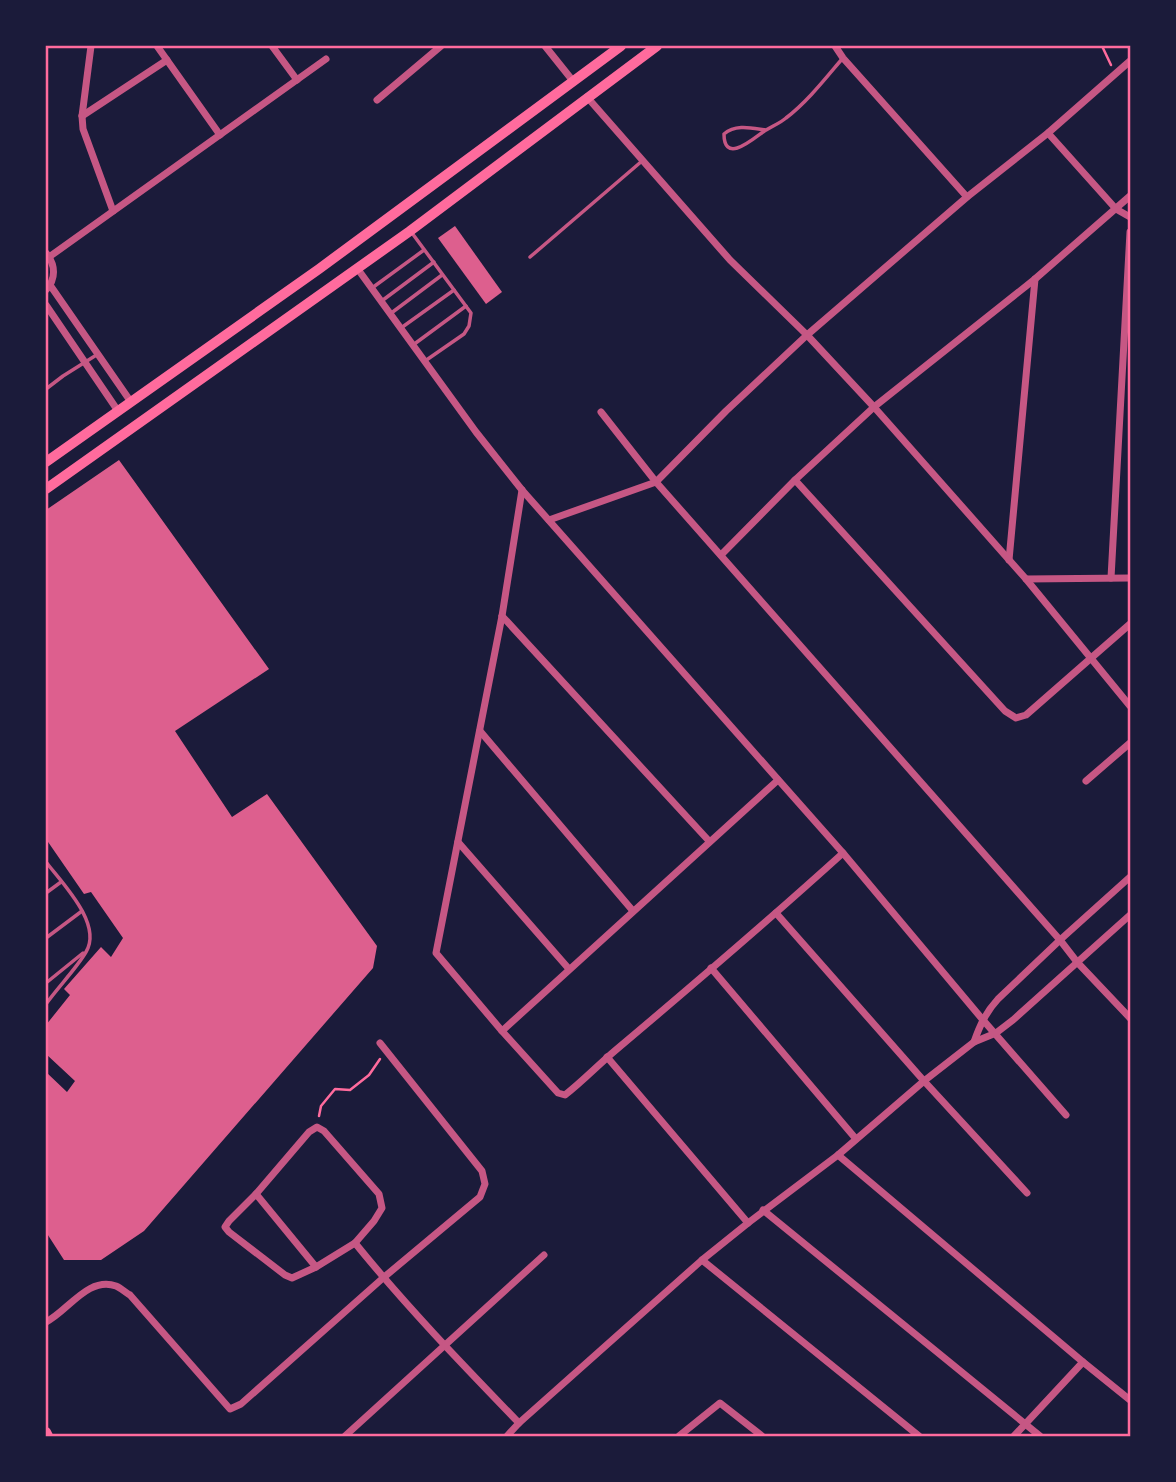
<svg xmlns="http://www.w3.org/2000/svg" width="1176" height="1482" viewBox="0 0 1176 1482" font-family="'Playfair Display',serif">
<rect width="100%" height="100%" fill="#1b1b3a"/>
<g fill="#dd5f8e">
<path d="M455 226 502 292 486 304 438 238Z"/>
<path d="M119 460 269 669 175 731 232 817 267 794 377 946 373 968 144 1231 101 1260H64L46 1232V1072L67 1092 75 1081 46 1054V1025L70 995 64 989 101 947 111 957 123 938 91 892 84 894 46 839V510Z"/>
</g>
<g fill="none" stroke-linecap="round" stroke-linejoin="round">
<g stroke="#ff6b9d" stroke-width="2.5">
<path d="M1102 46 1111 65"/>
<path d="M319 1116 321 1106 335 1089 350 1090 369 1075 380 1059"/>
</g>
<g stroke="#c65784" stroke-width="3.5">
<path d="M766 130C751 128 736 124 724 134 724 164 752 140 763 132 770 127 779 124 786 118 807 102 825 79 842 59"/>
<path d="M412 233 471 313 469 326 464 334 425 361"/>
<path d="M530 257 642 161"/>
<path d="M372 288 424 250"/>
<path d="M383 300 434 262"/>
<path d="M390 314 442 275"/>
<path d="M401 328 454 290"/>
<path d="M413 345 466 306"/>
<path d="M46 389 63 376 98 354"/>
<path d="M46 862C62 883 103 924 86 952 76 969 58 987 46 1004"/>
<path d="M46 893 61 882"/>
<path d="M46 938 82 911"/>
<path d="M46 983 83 953"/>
</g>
<g stroke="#c65784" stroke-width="7">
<path d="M91 46 82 116 83 129 113 211"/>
<path d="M157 46 220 135"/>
<path d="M272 46 297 80"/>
<path d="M545 46 573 81"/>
<path d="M835 46 843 58 967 197"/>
<path d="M587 97 730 260 807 335 874 407 1026 579 1130 706"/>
<path d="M377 100 441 46"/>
<path d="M82 116 167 60"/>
<path d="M1048 133 1116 209 1130 217"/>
<path d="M46 253C56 265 56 279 46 290"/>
<path d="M49 257 326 59"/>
<path d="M357 268 476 432 522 490 843 853 983 1020 1066 1115"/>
<path d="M50 285 131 402"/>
<path d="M46 305 118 411"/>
<path d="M601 412 656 482 1060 940 1077 962 1130 1018"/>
<path d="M795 480 1005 711 1016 718 1026 715 1130 624"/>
<path d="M522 490 502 616 436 953 502 1031 558 1093 565 1095C583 1081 599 1064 617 1049 693 985 769 920 843 853"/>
<path d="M549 520 656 482 726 411 807 335 967 197 1048 133 1130 61"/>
<path d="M721 555 795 480 874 407 1035 279 1130 196"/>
<path d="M1009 560 1035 279"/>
<path d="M1111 578 1130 232"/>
<path d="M1026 579 1130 578"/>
<path d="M502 616 709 841"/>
<path d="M480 731 633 911"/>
<path d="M1086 781 1130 743"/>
<path d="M458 842 569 969"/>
<path d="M776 913 924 1081 1027 1193"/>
<path d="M711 968 856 1139"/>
<path d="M502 1031 778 780"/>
<path d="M974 1042C980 1025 986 1012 998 999L1060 940 1130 877"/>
<path d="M607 1057 748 1223"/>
<path d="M317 1127 324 1131 379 1194 382 1208 374 1221 355 1243 316 1267 292 1278 285 1275 229 1232 225 1227 229 1221 256 1194 309 1132Z"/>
<path d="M838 1155 1083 1362 1130 1400"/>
<path d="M256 1194 316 1267"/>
<path d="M763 1210 1040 1436"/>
<path d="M355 1243C406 1306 463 1365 519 1423"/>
<path d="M702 1260 919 1436"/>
<path d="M46 1322C68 1311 88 1276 116 1286 121 1288 126 1293 130 1295L230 1409 241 1404 383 1278 480 1197 485 1184 482 1171 380 1043"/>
<path d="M345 1436 544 1255"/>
<path d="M507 1436 519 1423 702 1260 748 1223 838 1155 924 1081 974 1042 996 1033 1013 1020 1130 915"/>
<path d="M679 1436 720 1403 762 1436"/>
<path d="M1014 1436 1083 1362"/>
</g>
<g stroke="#ff6b9d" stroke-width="10">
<path d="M46 462 319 269 621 46"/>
<path d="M46 489 410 231 657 46"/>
<path d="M46 1432 48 1436"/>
</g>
</g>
<rect width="1176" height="1482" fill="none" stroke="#1b1b3a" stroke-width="94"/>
<rect x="47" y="47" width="1082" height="1388" fill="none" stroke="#ff6b9d" stroke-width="2.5"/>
</svg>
